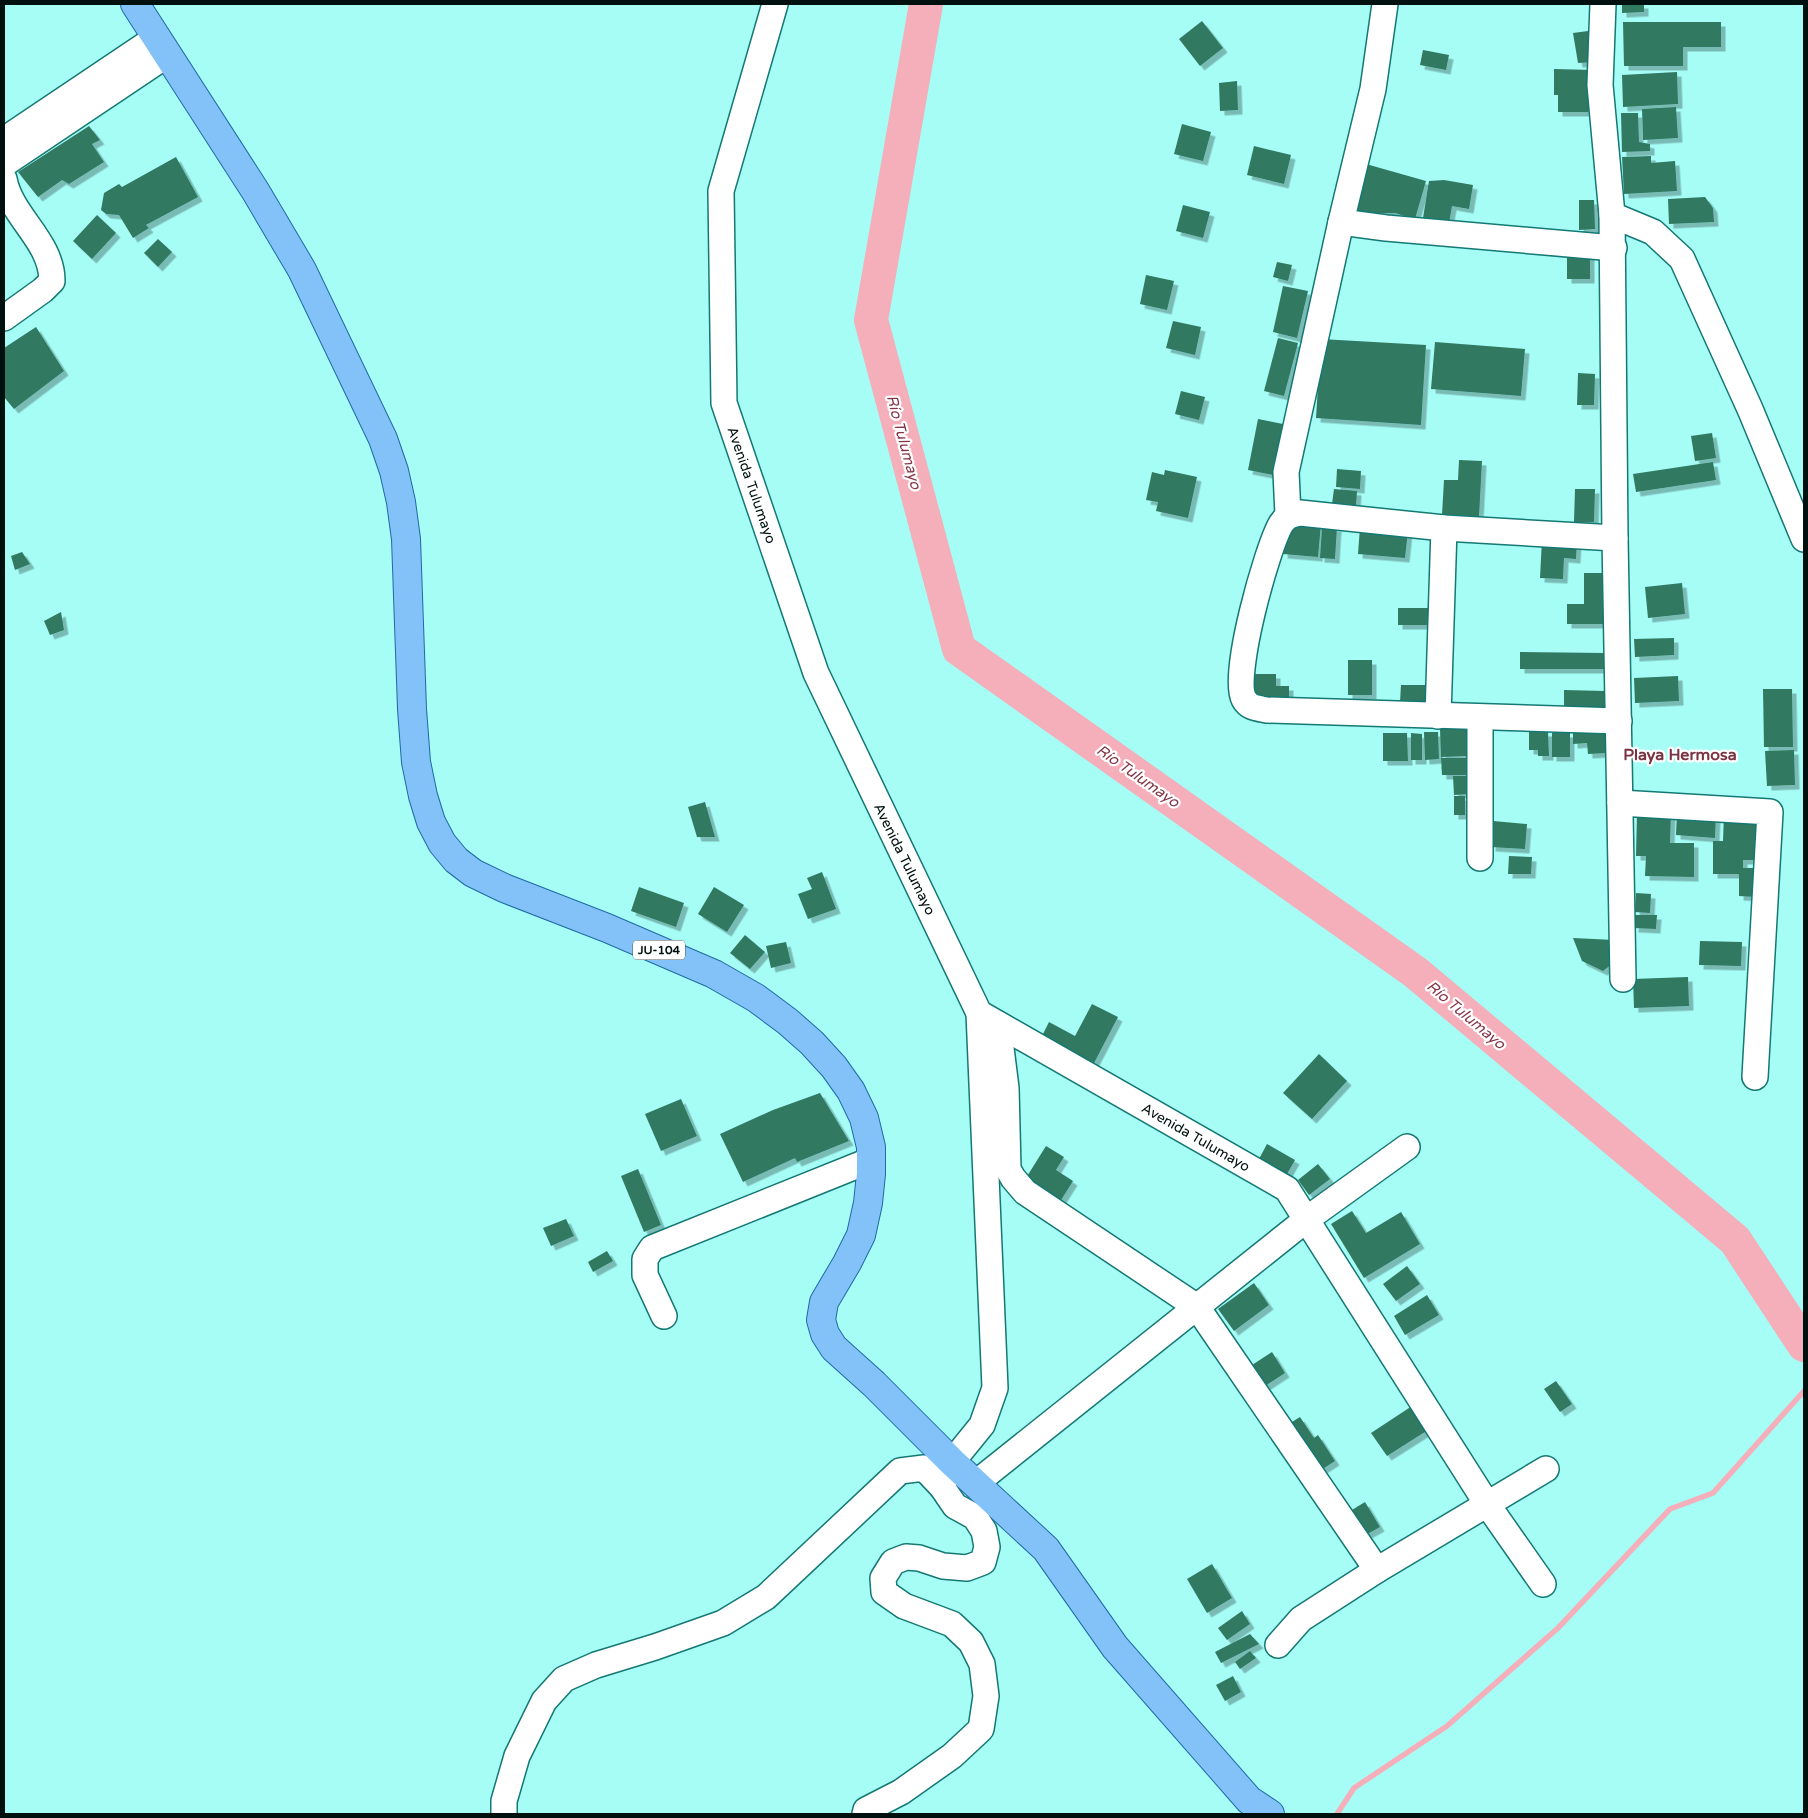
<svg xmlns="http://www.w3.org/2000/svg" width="1808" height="1818" viewBox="0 0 1808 1818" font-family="'Varela Round',sans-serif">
<defs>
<filter id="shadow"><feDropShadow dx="4.5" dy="4.5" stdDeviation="0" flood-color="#0004"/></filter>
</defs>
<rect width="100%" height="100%" fill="#a5fdf6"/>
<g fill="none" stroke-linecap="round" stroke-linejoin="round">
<path stroke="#f4afba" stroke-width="5.5" d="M1337 1814 1354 1788 1447 1726 1558 1628 1670 1509 1713 1493 1804 1391"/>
<path stroke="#f4afba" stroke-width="34" d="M926 4 871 320 959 649 1415 972 1735 1240 1804 1345"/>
</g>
<g fill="#317962" filter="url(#shadow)">
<path d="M1622 4H1644V12L1622 13Z"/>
<path d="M1202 21 1223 48 1200 66 1179 39Z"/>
<path d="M1623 22H1721V47H1683V66H1624Z"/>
<path d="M1588 31 1593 62 1578 63 1573 33Z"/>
<path d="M1423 50 1449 55 1446 70 1420 65Z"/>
<path d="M1554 69 1594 70 1593 106 1588 112H1558V95H1554Z"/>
<path d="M1677 72 1678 104 1623 107 1622 75Z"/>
<path d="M1237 81 1238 110 1220 111 1219 83Z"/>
<path d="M1676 107 1678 138 1643 140 1642 109Z"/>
<path d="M1621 113H1638L1639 142 1650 144V151L1622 152Z"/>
<path d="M1182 124 1211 132 1203 161 1174 154Z"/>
<path d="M89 126 100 140 92 144 104 162 69 184 62 180 38 197 18 172Z"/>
<path d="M1254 146 1291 155 1284 184 1247 175Z"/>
<path d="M1651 156V163L1675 161 1677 191 1624 194 1622 157Z"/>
<path d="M176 157 198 197 146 225 149 228 133 238 119 215 106 214 101 210 104 193 119 184 122 187Z"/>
<path d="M1366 164 1426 181 1415 219 1395 213H1361L1354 206Z"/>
<path d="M1444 180 1473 185 1469 209 1452 206 1449 223 1423 218 1429 181Z"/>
<path d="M1705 197 1713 208 1714 222 1669 224 1668 199Z"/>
<path d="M1579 200H1594L1595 229 1579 230Z"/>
<path d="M1183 205 1210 212 1203 238 1176 231Z"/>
<path d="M97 215 116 233 92 259 73 241Z"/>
<path d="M158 239 172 252 158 267 144 253Z"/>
<rect x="1567" y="251" width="23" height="28"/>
<path d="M1277 262 1292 265 1288 281 1273 277Z"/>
<path d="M1146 275 1174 281 1167 310 1140 304Z"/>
<path d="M1283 286 1308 291 1297 338 1273 332Z"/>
<path d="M1173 321 1201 327 1195 355 1166 348Z"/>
<path d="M36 327 64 371 14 409 4 397V348Z"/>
<path d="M1278 338 1298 343 1284 396 1264 391Z"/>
<path d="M1321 339 1426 345 1421 425 1316 418Z"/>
<path d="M1435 342 1525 349 1521 396 1431 389Z"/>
<path d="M1578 373 1595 374 1594 405H1577Z"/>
<path d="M1181 391 1205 397 1199 420 1175 414Z"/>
<path d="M1258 419 1288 425 1278 476 1248 470Z"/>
<path d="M1712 433 1716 458 1695 461 1691 436Z"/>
<path d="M1459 460 1482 461 1479 517 1442 515 1444 480H1458Z"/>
<path d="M1713 462 1716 480 1636 492 1633 474Z"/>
<path d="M1337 469 1361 471 1360 489 1336 487Z"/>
<path d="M1165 470 1197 477 1188 518 1156 511 1158 502 1146 500 1152 472 1164 475Z"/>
<path d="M1334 489 1357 491 1356 506 1332 504Z"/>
<path d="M1575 489H1595L1594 522H1574Z"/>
<path d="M1286 521 1321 524 1318 557 1283 554Z"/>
<path d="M1322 527H1337L1335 559 1320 558Z"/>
<path d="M1360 527 1408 531 1405 558 1358 554Z"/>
<path d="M1542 539 1577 540 1576 559 1564 558 1563 579 1540 578Z"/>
<path d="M22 552 30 564 15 570 11 556Z"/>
<path d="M1584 573H1607V624H1567V604H1584Z"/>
<path d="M1682 583 1685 614 1648 618 1645 587Z"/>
<path d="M1398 608H1438V634H1427V625H1398Z"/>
<path d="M61 612 64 630 50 635 44 621Z"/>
<path d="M1674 638V655L1635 657 1634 639Z"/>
<path d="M1520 652 1605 653 1604 669H1520Z"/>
<rect x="1348" y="660" width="24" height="35"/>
<path d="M1253 674H1276V686H1289V701H1253Z"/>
<path d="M1678 676 1679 701 1635 703 1634 678Z"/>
<path d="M1401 685H1430L1429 703 1400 702Z"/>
<path d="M1763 689H1792L1793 747H1764Z"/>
<path d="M1564 690 1605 691 1604 711 1564 710Z"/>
<path d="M1466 728 1467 756 1441 757 1440 729Z"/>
<path d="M1606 730 1607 753 1588 754 1587 743 1573 744V731Z"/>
<path d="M1424 732H1438L1439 759 1425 760Z"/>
<path d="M1529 732H1548L1549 756H1538V750H1529Z"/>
<path d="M1383 733H1407L1408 761H1383Z"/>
<path d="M1411 733 1422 734V760H1411Z"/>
<rect x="1552" y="733" width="18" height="24"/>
<path d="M1794 750 1795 785 1767 786 1765 751Z"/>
<path d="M1441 758H1468V775H1442Z"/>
<path d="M1453 776H1470V794L1454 795Z"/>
<rect x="1454" y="796" width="11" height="19"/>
<path d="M705 802 715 837H697L688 807Z"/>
<path d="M1637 812 1671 813 1670 843H1694V877L1645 876 1646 856H1636Z"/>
<path d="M1677 812 1716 814 1715 838 1676 835Z"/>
<path d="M1724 814 1762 816 1760 845H1755V860H1743V868H1757L1756 897 1739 896V874H1713V841H1723Z"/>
<path d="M1493 821 1527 824 1525 849 1491 847Z"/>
<path d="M1509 856 1532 857 1531 874H1508Z"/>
<path d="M822 872 836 909 808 919 798 894 812 889 807 878Z"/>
<path d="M639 887 684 903 676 927 631 911Z"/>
<path d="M714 887 744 905 727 932 698 914Z"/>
<path d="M1636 893 1651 894 1650 913 1635 912Z"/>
<path d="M1635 915H1657L1656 929 1634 928Z"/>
<path d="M745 935 765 952 750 969 730 953Z"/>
<path d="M1573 938 1614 940 1612 964 1603 971 1582 961Z"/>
<path d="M1700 941 1742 942 1741 966 1699 965Z"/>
<path d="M786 942 791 963 771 968 766 946Z"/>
<path d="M1688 977 1689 1006 1634 1008 1633 979Z"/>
<path d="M1092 1004 1118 1017 1093 1065 1041 1038 1049 1022 1075 1036Z"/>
<path d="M1319 1054 1347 1081 1312 1119 1283 1093Z"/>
<path d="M820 1093 849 1141 797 1162 795 1158 743 1182 720 1134 773 1110Z"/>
<path d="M681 1099 697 1136 661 1151 645 1114Z"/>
<path d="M1267 1144 1295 1160 1287 1174 1259 1159Z"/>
<path d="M1046 1146 1064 1157 1056 1170 1073 1181 1058 1205 1041 1194 1044 1189 1026 1178Z"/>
<path d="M1318 1164 1330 1179 1309 1195 1298 1180Z"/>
<path d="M638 1169 661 1225 644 1232 621 1176Z"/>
<path d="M1352 1211 1366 1233 1401 1212 1420 1244 1364 1278 1331 1224Z"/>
<path d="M566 1219 574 1236 551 1246 543 1228Z"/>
<path d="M607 1251 613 1261 593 1272 588 1262Z"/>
<path d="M1407 1266 1420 1284 1396 1301 1383 1284Z"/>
<path d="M1254 1283 1269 1305 1234 1331 1218 1309Z"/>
<path d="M1427 1295 1439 1315 1405 1335 1394 1316Z"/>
<path d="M1272 1352 1285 1373 1262 1388 1249 1367Z"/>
<path d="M1556 1381 1572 1404 1560 1412 1544 1389Z"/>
<path d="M1412 1406 1428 1430 1387 1456 1371 1433Z"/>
<path d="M1300 1417 1314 1438 1318 1435 1335 1461 1318 1472 1287 1425Z"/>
<path d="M1365 1502 1380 1527 1362 1537 1347 1513Z"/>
<path d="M1212 1564 1232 1598 1207 1613 1187 1579Z"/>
<path d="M1242 1611 1250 1624 1227 1640 1218 1628Z"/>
<path d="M1250 1634 1259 1644 1221 1663 1215 1652Z"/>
<path d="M1250 1651 1256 1658 1240 1669 1235 1662Z"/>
<path d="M1233 1676 1241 1692 1225 1701 1216 1685Z"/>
</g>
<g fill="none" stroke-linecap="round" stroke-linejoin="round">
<defs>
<g id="minor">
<path d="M775 4 721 191 724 403 816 673 979 1013 1287 1189 1487 1504 1543 1584"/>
<path d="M1603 4 1600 85 1612 215 1653 232 1682 259 1750 409 1804 539"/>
<path d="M4 140 157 37"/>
<path d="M4 164 168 54"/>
<path d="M4 179C11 217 52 241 52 281L43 290 4 318"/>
<path d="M1612 215 1615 538 1623 979"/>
<path d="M1341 222 1386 228 1614 248"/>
<path d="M1288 515 1286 472 1341 222 1373 89 1385 4"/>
<path d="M1615 538 1444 528 1300 513C1291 515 1286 516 1281 524 1267 548 1231 676 1244 699 1249 708 1257 708 1267 710L1619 721"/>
<path d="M1438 716 1444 528"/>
<path d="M1480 717V858"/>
<path d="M1620 803 1770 812 1755 1077"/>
<path d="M998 1024 1006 1088 1008 1169 1013 1178 1025 1192 1197 1307 1377 1570"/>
<path d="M664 1316 645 1275V1259L652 1248 871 1160"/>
<path d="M976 1483 1307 1219 1407 1147"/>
<path d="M1278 1645 1301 1619 1377 1570 1546 1469"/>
<path d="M504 1814V1801L517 1756 544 1701 564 1679 596 1665 655 1647 723 1623 766 1597 900 1471 924 1468 942 1487"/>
<path d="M865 1814 866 1810 901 1792 952 1756 981 1729 986 1696 982 1664 971 1642 952 1624 904 1606 884 1592 883 1578 893 1562 906 1557 919 1558 943 1566 967 1568 983 1562 987 1547 984 1531 975 1517 955 1506 942 1487 952 1462 982 1425 995 1388 979 1013"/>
</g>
<path id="major" d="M135 4 256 192 302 270 383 439 394 471 401 502 406 539 412 709 416 762 423 796 431 822 442 843 456 860 473 873 504 888 607 928 714 974 756 998 787 1021 812 1043 834 1067 851 1091 864 1118 871 1147V1174L868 1203 861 1235 847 1263 824 1302 821 1320 825 1334 834 1348 874 1384 952 1462 1046 1549 1115 1647 1249 1800 1270 1814"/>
</defs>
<use href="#minor" stroke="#147873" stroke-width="28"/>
<use href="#major" stroke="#1f6aa4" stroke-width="30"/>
<use href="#minor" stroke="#fff" stroke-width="25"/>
<use href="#major" stroke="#83c2f8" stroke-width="28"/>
</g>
<g text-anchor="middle" stroke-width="4.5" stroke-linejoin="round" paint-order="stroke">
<rect fill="#fff" stroke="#4c5856" stroke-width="1" x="633" y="940.5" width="52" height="19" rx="4"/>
<g font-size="12" font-weight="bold" fill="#00100e">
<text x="659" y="954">JU-104</text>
</g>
<g font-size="14" fill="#00100e" stroke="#fff">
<text transform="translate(752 485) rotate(71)" y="5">Avenida Tulumayo</text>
<text transform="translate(905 859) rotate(64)" y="5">Avenida Tulumayo</text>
<text transform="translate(1196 1137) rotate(30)" y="5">Avenida Tulumayo</text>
</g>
<g font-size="15" font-style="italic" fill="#853446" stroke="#fff">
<text transform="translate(904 442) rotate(75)" y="5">Río Tulumayo</text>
<text transform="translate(1138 776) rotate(35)" y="5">Río Tulumayo</text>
<text transform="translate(1466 1015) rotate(40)" y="5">Río Tulumayo</text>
</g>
<g font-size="16" font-weight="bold" fill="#7a3342" stroke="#fff">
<text x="1680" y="760">Playa Hermosa</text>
</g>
</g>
<rect width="1808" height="1818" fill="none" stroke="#00100e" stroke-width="10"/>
</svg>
